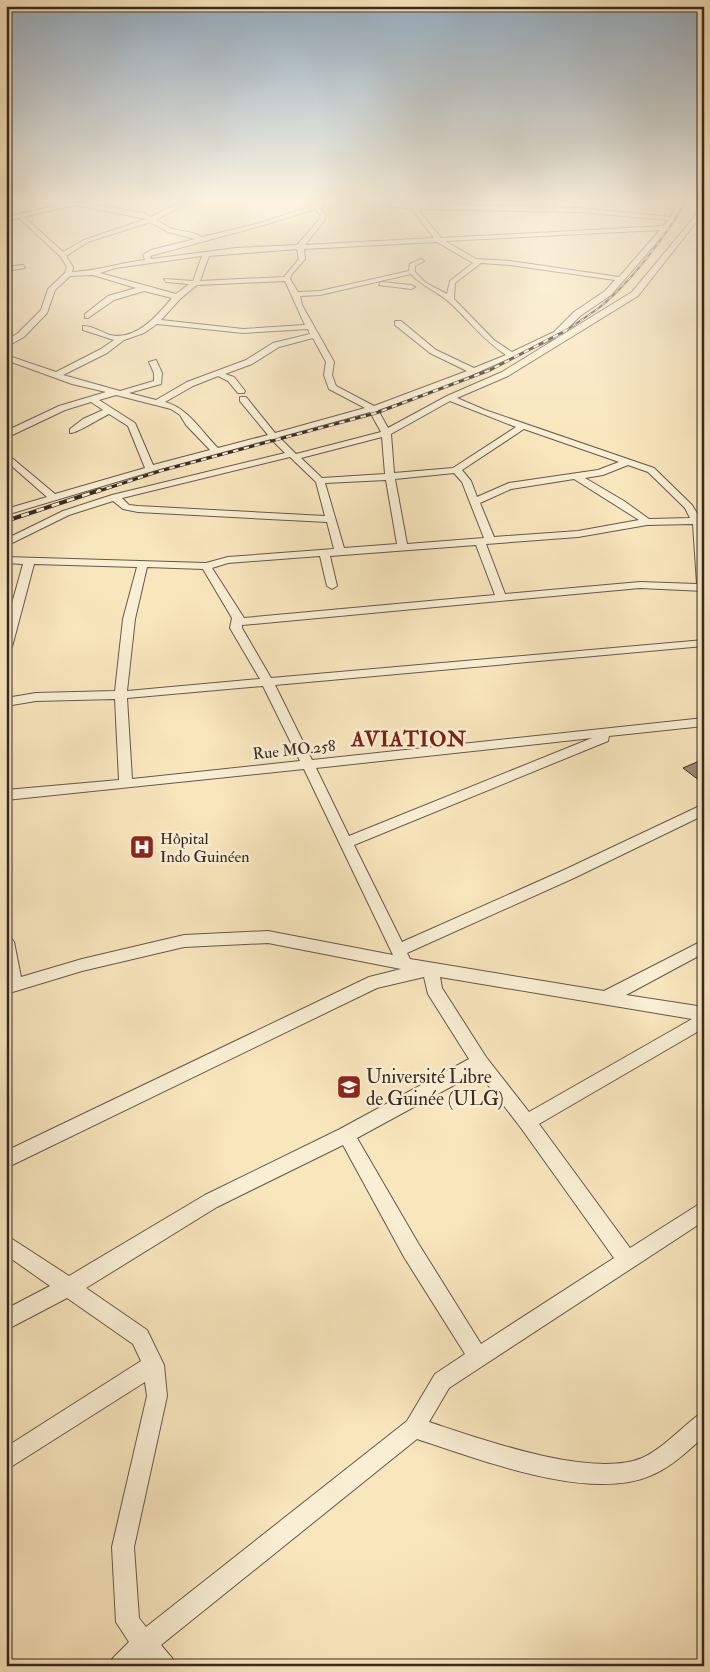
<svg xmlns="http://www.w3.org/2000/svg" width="710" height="1672" viewBox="0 0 710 1672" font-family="'IM FELL Double Pica',serif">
<rect width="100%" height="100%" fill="#f8e6bd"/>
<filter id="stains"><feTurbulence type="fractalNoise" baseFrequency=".004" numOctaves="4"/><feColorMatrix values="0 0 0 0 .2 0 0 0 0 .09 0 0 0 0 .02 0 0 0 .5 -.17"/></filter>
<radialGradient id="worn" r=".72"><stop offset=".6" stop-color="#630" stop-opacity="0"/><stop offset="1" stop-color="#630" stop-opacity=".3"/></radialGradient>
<path fill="#9b8b74" stroke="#372924" d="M704 759V784L683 768Z"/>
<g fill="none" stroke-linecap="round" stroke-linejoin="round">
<defs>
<g id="minor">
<path d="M52 202H65L28 211 25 209Z"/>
<path d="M75 202 144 213 151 217 180 202H188L156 220 172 229 193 233 202 237 260 223 312 206 308 202 324 204V206L320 208 326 214 324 221 305 245 434 238 414 212V209L356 202 579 208 671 217 677 202H683L676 219 668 229 611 295 580 316 560 336 447 386 378 410 388 428 447 396 502 372 632 292 695 216 700 202H704L700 217 638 296 508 376 457 398 485 410 654 468 692 505 700 518H704V591L640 588 242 625V628L271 678 704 640V646L275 685 312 760 704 718V726L609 736 608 741 354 845 402 942 564 870 704 804V815L574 878 407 953 410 959 604 991 704 940V953L626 995 704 1007V1028L539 1124 630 1248 704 1201V1221L449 1388 429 1422C481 1439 591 1479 642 1458 662 1449 680 1429 697 1416L704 1413V1437C688 1450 672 1467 652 1475 590 1503 479 1459 417 1439L161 1645 172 1658 176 1666H148L143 1661 138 1666H109L113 1658 129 1642 116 1622 112 1547 147 1396 145 1382 6 1470V1447L141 1361 133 1344 67 1298 6 1330V1309L50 1286 6 1255V1235L69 1276 205 1195 340 1129 469 1059 428 994 424 977 377 988 6 1168V1151L369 977 401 969 268 943 184 947 82 971 6 994V936L11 938 14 942 21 977 82 959 184 935 268 931 393 955 304 769 6 800V790L119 780 115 699 36 701 6 706V698L36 693 115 691 123 619 137 567 34 564 12 647 6 650V625L23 564 6 563V557L206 563 228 557 334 549 327 522 138 512 123 509 113 501 69 515 6 546V539L63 511 112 495 285 453 271 439 153 471 6 515V509L47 497 6 461V453L55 494 145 468 128 426 109 414C100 418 76 434 70 433V429L83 419 103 410 91 402 65 410 6 438V431L59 406 106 392 72 384 6 360V355L56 372 101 349 114 340 83 330V326C93 326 101 332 110 335 136 341 158 315 172 298L144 291 114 300 88 318H85V314L108 296 136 288 93 275 70 276 55 290 47 313 24 337 6 347V341L18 333 41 310 48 289 65 273 67 267 60 256 18 217V215H22L63 252 84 240 146 219 74 205ZM315 209 320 214 319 220 297 245 236 248 151 259 150 256 264 225ZM420 209 579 212 668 220 663 226 441 238 420 212ZM150 222 168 232 195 239 151 250 143 255 145 260C120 263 97 271 72 272L73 267 66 256 88 242ZM660 230 619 277 510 261 476 259 445 241ZM437 242 473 263 450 281 447 294 426 283 415 272V266L424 261 421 259 410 264 409 271 320 291 298 292 290 279 292 274 305 259 304 249ZM297 249 299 259 284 277 200 281 209 256ZM202 256 193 281 164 279 166 282 189 284 176 294 100 273 115 268ZM481 263 510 265 615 280 605 291 574 312 554 332 512 352 494 340 454 299 455 283ZM411 274C423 287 437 291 449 302 469 320 483 340 506 355L474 368 436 350 401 321H395V325L430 353 467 371 374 406 336 386 332 375 334 362 302 305 300 296 320 295ZM285 281 305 325 243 329 161 320 180 299 197 285ZM157 324 243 333 308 329 310 334 273 343 246 360 187 382 156 400 129 393 161 384 162 373 156 360 149 362 154 373V381L120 391 63 375 107 353 124 340 144 333ZM313 338 326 362 324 375 329 389 365 408 275 433 246 397H240V401L268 435 218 448C201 431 188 408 165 402L193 386 218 376 228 381 238 393H244L245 391 234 377 225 374 252 364 279 347ZM116 395 171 409 180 415 186 425 210 450 153 465 135 423 99 400ZM450 401 516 427 453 468 394 473 391 434ZM370 412 381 432 296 454 279 437ZM524 429 619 462 598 470 509 483 477 497 471 481 462 470ZM382 437 385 474 322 478 301 458ZM290 457 316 482 325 516 138 506 129 505 122 498ZM628 465 648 472 685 508 690 518 649 519 624 501 585 478 603 475ZM454 473 462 482 484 538 407 544 395 479ZM574 479 639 520 578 531 494 537 480 503 511 489ZM386 480 397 544 344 548 325 483ZM693 524 697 584 640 582 505 594 486 544 578 537 647 525ZM476 545 495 595 244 618 212 568 228 563 320 556 327 586 332 589 337 586 330 556ZM147 567 203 569 232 618 230 628 260 679 127 691 135 619ZM263 686 300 761 132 779 127 698ZM592 738 349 836 316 768ZM440 977 692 1019 529 1112 486 1057 442 988ZM478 1072 521 1128 614 1258 481 1344 418 1243 357 1138ZM343 1145 404 1257 465 1354 435 1374 407 1421 146 1627 139 1618 134 1547 167 1396 164 1365 147 1330 86 1288 217 1207Z"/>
<path d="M244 202H252L257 206 252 207Z"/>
<path d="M23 265 25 268 6 271V267Z"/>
<path d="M381 282 411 285 415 287 411 289 379 285Z"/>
</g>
<path id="major" d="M72 202H88L6 221V217Z"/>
</defs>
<use href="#minor" stroke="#67584a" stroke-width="2"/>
<use href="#major" stroke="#372924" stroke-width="2"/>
<use href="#minor" fill="#faefd4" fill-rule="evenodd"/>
<use href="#major" fill="#f8e6bd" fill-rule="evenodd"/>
<defs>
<path id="rail-far2" d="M565 331C577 323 589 315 600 307 630 283 667 235 685 202"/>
<path id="rail-far1" d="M96 492 160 471 376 413 490 370 567 330"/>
<path id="rail" d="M6 521 100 490"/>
</defs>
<use href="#rail-far2" stroke="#372924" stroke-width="2"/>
<use href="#rail-far1" stroke="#372924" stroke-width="3"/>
<use href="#rail" stroke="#372924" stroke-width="4"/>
<use href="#rail-far2" stroke="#faefd4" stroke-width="1" stroke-dasharray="4.5" stroke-linecap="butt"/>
<use href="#rail-far1" stroke="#faefd4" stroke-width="2" stroke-dasharray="5.5" stroke-linecap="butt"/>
<use href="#rail" stroke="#faefd4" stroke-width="2.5" stroke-dasharray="8" stroke-linecap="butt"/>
</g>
<linearGradient id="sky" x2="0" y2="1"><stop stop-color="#94aec2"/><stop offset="0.46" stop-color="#fcf4e1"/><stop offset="1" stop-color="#fcf4e1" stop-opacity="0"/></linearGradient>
<rect width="710" height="436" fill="url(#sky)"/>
<defs>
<symbol id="hospital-square" viewBox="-11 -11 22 22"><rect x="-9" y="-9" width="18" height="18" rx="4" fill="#8f2418" stroke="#faefd4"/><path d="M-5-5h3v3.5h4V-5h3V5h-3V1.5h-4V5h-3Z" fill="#fff"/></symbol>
<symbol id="university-square" viewBox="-11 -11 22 22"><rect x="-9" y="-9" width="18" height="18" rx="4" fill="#8f2418" stroke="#faefd4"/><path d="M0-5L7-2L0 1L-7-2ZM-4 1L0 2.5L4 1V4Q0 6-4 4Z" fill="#fff"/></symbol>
</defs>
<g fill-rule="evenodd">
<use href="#hospital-square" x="128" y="833" width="28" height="28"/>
<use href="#university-square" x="335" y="1073" width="28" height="28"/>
</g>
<g text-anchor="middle" stroke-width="5" stroke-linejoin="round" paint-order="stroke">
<g font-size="16" fill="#372924" stroke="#faefd4">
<text transform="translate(294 749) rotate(-6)" y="6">Rue MO.258</text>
</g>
<g font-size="16" fill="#372924" stroke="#faefd4" text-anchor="start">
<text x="160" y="844">Hôpital<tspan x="160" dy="18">Indo Guinéen</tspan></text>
</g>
<g font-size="19" fill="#372924" stroke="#faefd4" text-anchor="start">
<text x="366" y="1083">Université Libre<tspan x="366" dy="22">de Guinée (ULG)</tspan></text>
</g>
<g font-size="21" font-weight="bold" letter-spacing="1" fill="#7a1f14" stroke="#faefd4">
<text x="409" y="746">AVIATION</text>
</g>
</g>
<rect width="710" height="1672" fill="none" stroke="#f8e6bd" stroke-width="25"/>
<rect x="8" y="8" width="695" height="1657" fill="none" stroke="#372924" stroke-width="2.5"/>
<rect x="12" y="12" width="685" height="1647" fill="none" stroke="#372924"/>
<rect width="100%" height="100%" filter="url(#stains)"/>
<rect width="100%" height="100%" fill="url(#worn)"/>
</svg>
